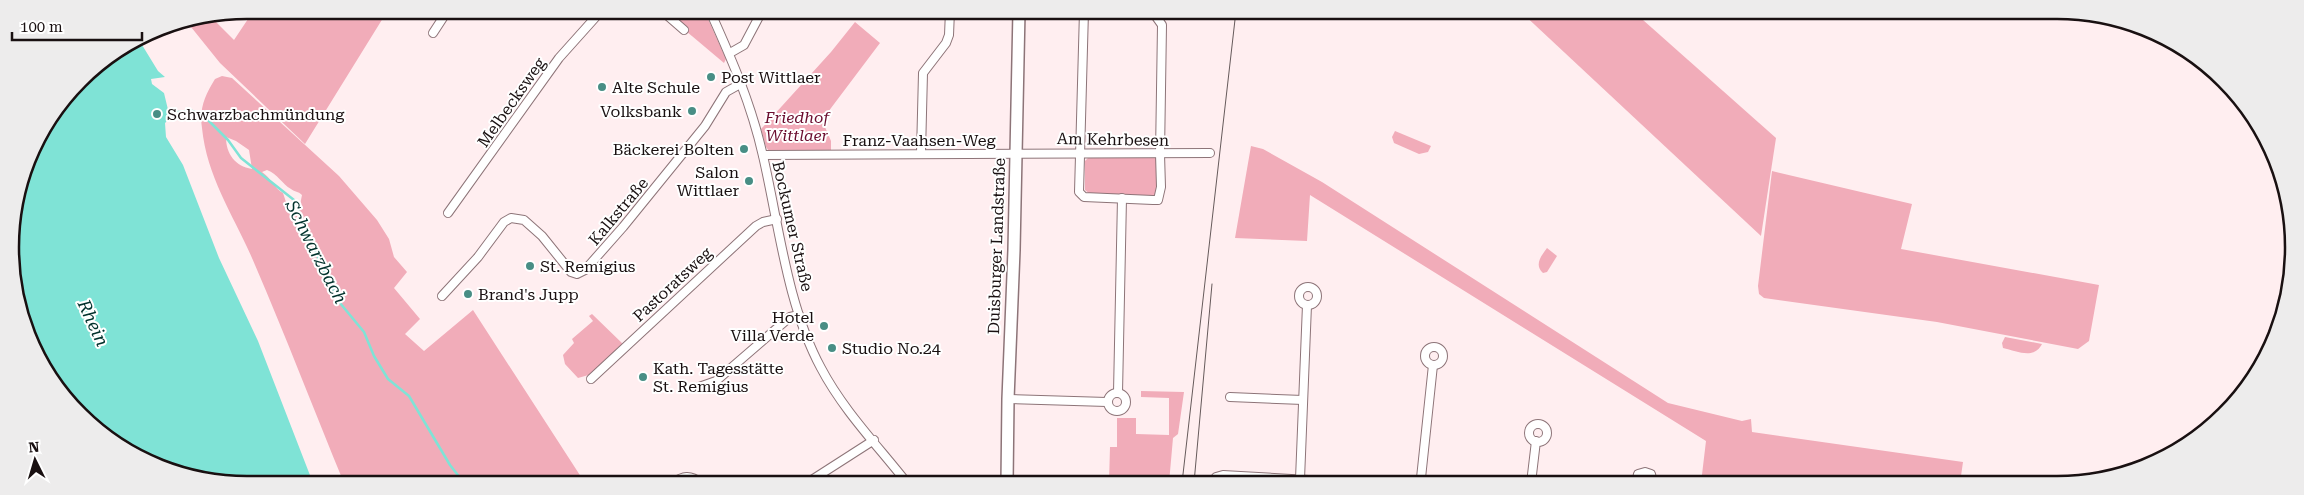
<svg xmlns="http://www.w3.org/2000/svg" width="2304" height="495" viewBox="0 0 2304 495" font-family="'Roboto Serif',serif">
<rect width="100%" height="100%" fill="#ffeef0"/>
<g fill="#f1acb9" fill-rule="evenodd">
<path d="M254 10H388L305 144 220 63 187 22 211 17 234 40Z"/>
<path d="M661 10H704L726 59 724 63Z"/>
<path d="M1520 11 1634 12 1776 138 1761 236Z"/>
<path d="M855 22 880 43 822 120 831 141V151H769L766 147 761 129 831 52Z"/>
<path d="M222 76 232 78 339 176 377 220 389 239 394 257 407 272 394 288 420 319 405 334 424 351 473 310 585 483H344C314 410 286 337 255 265 236 219 207 179 202 128 199 109 205 95 215 79ZM226 137 236 141 249 150 252 169C235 166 226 154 226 137ZM267 170C278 174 282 184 291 189 295 192 298 191 302 195L298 215 288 208 283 193C274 188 271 178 262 172Z"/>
<path d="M1395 131 1431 146 1428 152 1419 154 1394 143 1392 137Z"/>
<path d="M1251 146 1263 149 1322 182 1668 403 1742 421 1751 419 1752 432 1963 462 1960 483H1879L1842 478 1841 483H1701L1706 441 1310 195 1307 241 1235 238Z"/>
<path d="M1089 157 1157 158 1158 193 1153 196 1091 195 1085 190V161Z"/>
<path d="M1772 171 1912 204 1901 249 2099 285 2089 341 2078 349 1937 322 1764 298 1759 294 1758 286Z"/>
<path d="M1547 248 1557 256 1547 272 1543 273C1534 265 1541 256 1547 248Z"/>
<path d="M592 314 624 345 592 374 578 378 565 364 563 355 574 343 572 339 593 321 589 316Z"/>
<path d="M2005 337 2042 344C2034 360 2017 351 2003 348L2002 343Z"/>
<path d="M1141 391 1184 392 1178 434 1173 438 1169 483H1109L1110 447H1117V418H1136V434L1169 435V398L1141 397Z"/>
</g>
<path fill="#7fe3d6" d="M139 40 158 71 165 77 151 79 152 84 164 93 170 118 165 123 166 137 183 165 219 258 258 341 313 483H217L142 460 69 404 23 324 10 232 28 156 80 79Z"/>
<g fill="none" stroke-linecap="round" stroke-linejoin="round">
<path stroke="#7fe3d6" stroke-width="2.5" d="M165 113 192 111 204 116 228 140 241 158 294 200 322 267 340 303 364 332 374 356 388 379 409 396 450 465 464 483"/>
<defs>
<g id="minor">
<path d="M661 10 684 30"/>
<path d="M710 11C732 60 751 103 763 156 779 225 787 305 821 368 843 410 878 446 907 483"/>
<path d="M1084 11 1079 192 1084 197 1153 200H1158L1161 187 1160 154 1162 25 1152 11"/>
<path d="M433 33 448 10"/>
<path d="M730 53 744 45 762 11"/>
<path d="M921 153 923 73 946 43 949 35 950 11"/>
<path d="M763 155 1210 153"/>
<path d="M448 213 559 58 602 10"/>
<circle cx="1308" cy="296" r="9"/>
<path d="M442 296 478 257 504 222 511 218 524 220 542 236 571 272 577 274 585 270 623 227 705 126 726 92 742 83"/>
<circle cx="1434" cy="356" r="9"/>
<path d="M591 379 756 226 763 222 777 219"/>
<path d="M699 387 716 381 790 317 799 315"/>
<circle cx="1117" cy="402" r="9"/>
<path d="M1118 393 1122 198"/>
<path d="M1230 397 1303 400"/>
<path d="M1008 399 1107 402"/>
<circle cx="1538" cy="433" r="9"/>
<path d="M1300 479 1307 305"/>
<path d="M672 483C683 476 690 474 701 483"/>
<path d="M807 483 874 440"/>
<path d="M1212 483 1216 477 1223 475 1360 483"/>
<path d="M1418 483 1421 478 1433 365"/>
<path d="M1531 483 1536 441"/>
<path d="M1636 483 1638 474 1645 472 1651 474 1653 483"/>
</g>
<path id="secondary" d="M1007 483 1008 399 1014 250 1019 11"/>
</defs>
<use href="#minor" stroke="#8d7478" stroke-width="10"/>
<use href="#secondary" stroke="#8d7478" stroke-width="14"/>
<use href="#minor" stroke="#fff" stroke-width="8"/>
<use href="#secondary" stroke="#fff" stroke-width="11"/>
<g stroke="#665a5b" stroke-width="1">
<path d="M1182 483 1236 11"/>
<path d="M1194 483 1212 284"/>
</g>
</g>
<g fill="#488e85" stroke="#fff" stroke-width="2">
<circle cx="711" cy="77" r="5"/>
<circle cx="602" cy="87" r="5"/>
<circle cx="692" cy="111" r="5"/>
<circle cx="157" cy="114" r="5"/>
<circle cx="744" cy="149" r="5"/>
<circle cx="749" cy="181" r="5"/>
<circle cx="530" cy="266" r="5"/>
<circle cx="468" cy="294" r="5"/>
<circle cx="824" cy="326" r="5"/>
<circle cx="832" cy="348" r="5"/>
<circle cx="643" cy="377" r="5"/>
</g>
<g text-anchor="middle" stroke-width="4" stroke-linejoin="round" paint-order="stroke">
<g font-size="16" fill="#191011" stroke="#fff" text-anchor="start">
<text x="721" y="83">Post Wittlaer</text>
<text x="612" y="93">Alte Schule</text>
<text x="682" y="117" text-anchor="end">Volksbank</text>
<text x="167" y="120">Schwarzbachmündung</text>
<text x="734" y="155" text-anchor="end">Bäckerei Bolten</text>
<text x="739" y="178" text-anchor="end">Salon<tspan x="739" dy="18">Wittlaer</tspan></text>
<text x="540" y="272">St. Remigius</text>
<text x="478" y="300">Brand's Jupp</text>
<text x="814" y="323" text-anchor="end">Hotel<tspan x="814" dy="18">Villa Verde</tspan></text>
<text x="842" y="354">Studio No.24</text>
<text x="653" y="374">Kath. Tagesstätte<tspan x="653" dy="18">St. Remigius</tspan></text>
</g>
<g font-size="16" fill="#191011" stroke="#fff">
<text transform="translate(511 102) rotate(-55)" y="6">Melbecksweg</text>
<text transform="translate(1113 139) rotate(1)" y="6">Am Kehrbesen</text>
<text x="919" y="146">Franz-Vaahsen-Weg</text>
<text transform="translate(618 211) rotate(-50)" y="6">Kalkstraße</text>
<text transform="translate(793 226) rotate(77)" y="6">Bockumer Straße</text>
<text transform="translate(996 246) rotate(-88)" y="6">Duisburger Landstraße</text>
<text transform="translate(672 284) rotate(-43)" y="6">Pastoratsweg</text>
</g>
<g font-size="16" font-style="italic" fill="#6a0c2e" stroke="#fff">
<text x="797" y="123">Friedhof<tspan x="797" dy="18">Wittlaer</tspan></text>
</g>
<g font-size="18" font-style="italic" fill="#00312c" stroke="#fff">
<text transform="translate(316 252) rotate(63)" y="6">Schwarzbach</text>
<text transform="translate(93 323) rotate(65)" y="6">Rhein</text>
</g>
</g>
<path d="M0 0H2304V495H0ZM247 19H2057A228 228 0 0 1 2285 247V248A228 228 0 0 1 2057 476H247A228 228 0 0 1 19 248V247A228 228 0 0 1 247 19Z" fill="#edecec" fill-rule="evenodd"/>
<path fill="none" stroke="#191011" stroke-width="2.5" d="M247 19H2057A228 228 0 0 1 2285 247V248A228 228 0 0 1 2057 476H247A228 228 0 0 1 19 248V247A228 228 0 0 1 247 19Z"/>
<g transform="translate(35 460) rotate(355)" stroke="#ffffff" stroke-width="4" paint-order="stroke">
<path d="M0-4L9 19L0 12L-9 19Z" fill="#191011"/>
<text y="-8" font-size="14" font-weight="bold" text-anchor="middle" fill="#191011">N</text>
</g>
<path d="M12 32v8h130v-8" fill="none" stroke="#191011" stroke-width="2.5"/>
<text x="20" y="32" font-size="15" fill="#191011" stroke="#ffffff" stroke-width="4" paint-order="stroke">100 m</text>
</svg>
